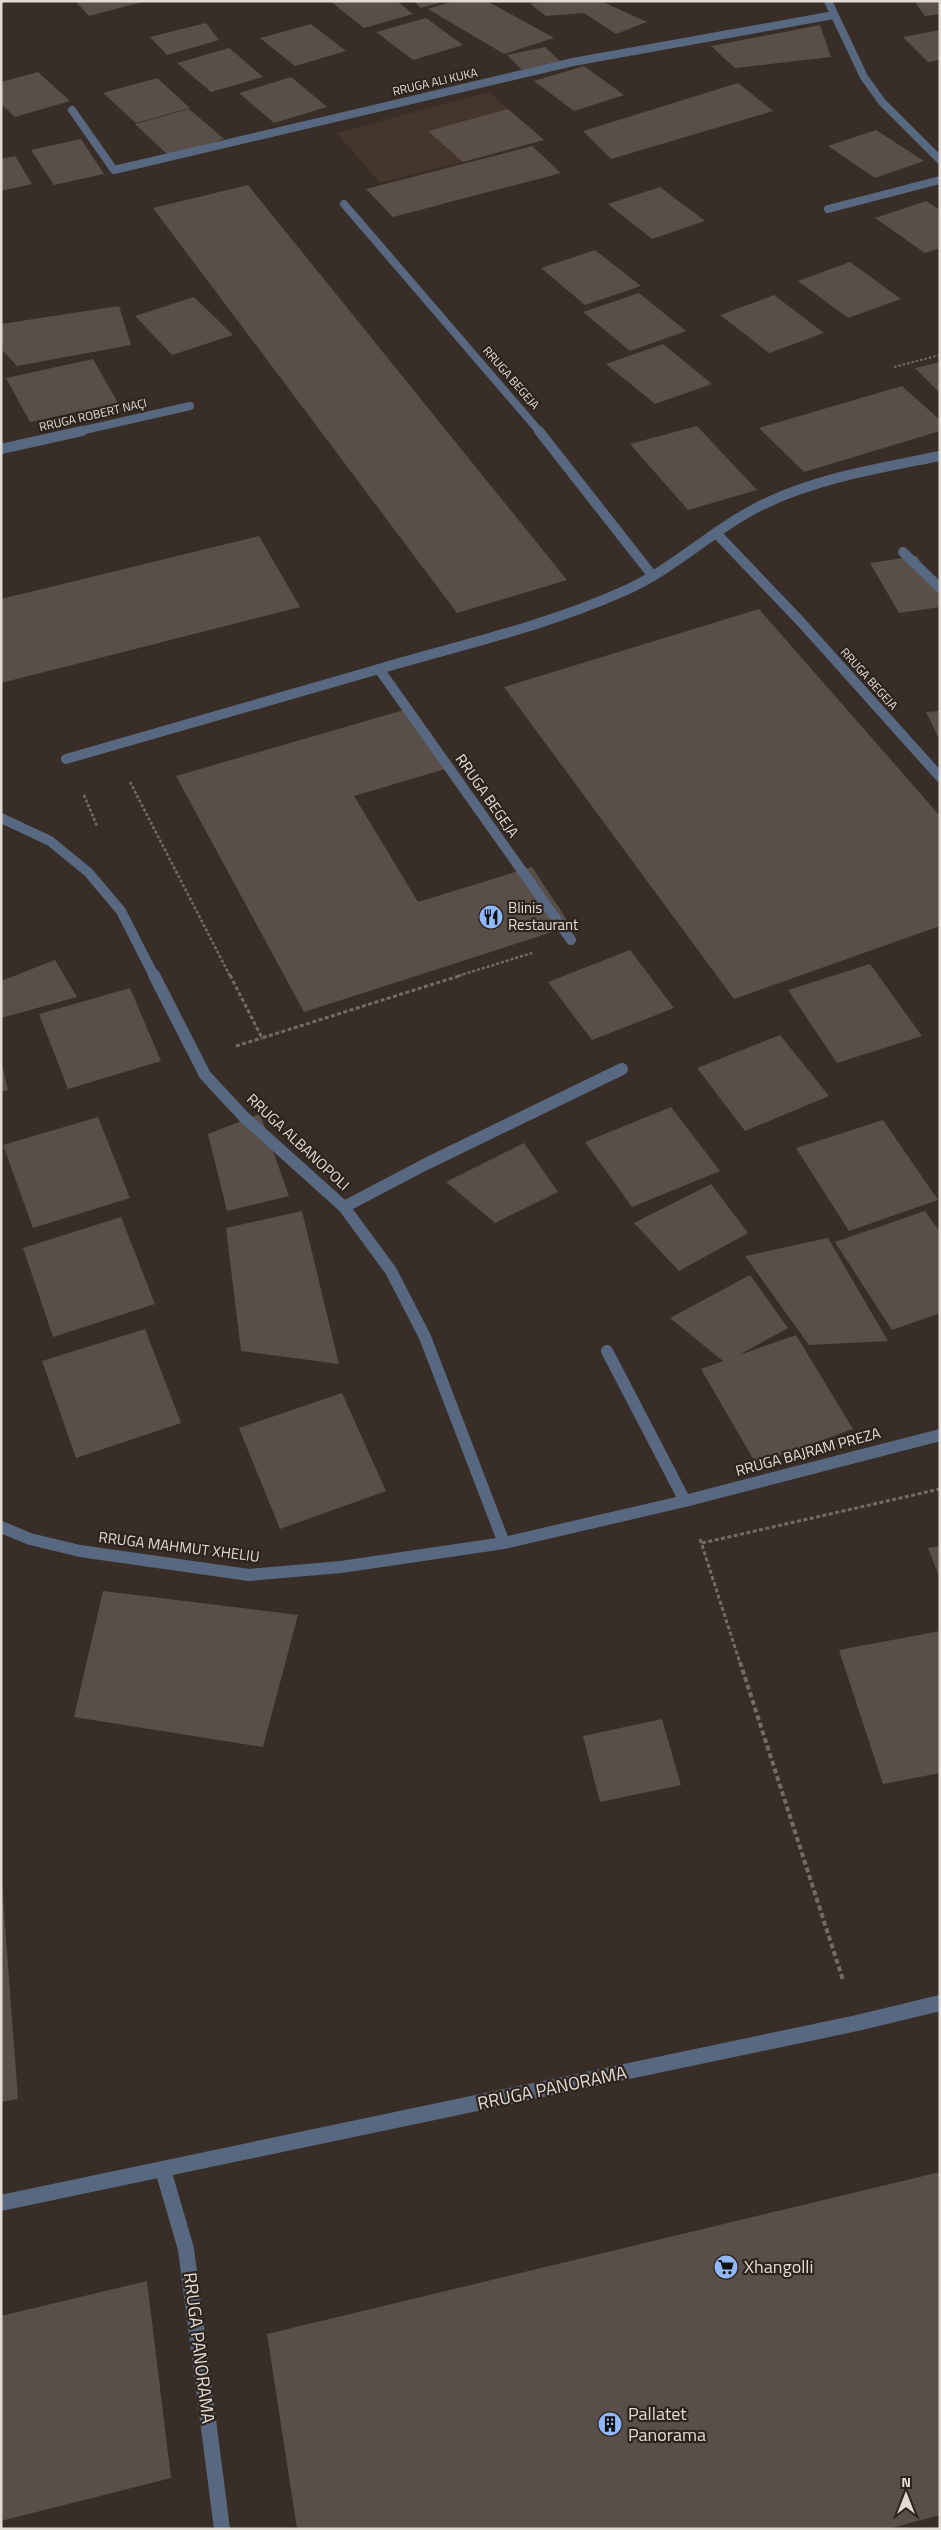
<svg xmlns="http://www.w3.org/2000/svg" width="941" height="2530" viewBox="0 0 941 2530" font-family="'Titillium Web',sans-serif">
<rect width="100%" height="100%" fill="#382e27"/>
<path fill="#45362b" d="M489 92 544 140 380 183 337 133Z"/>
<g fill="#5a4f48">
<path d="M75 1H142V2L89 16Z"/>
<path d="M330 1H397L413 14 364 28Z"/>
<path d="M413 1H442V2L421 8Z"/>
<path d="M453 1H487L554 38 504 54 428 9Z"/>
<path d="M541 1H601L647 22 616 34 584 13 546 16 530 4Z"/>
<path d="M914 1H940V14L925 16Z"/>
<path d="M426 18 463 45 413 60 376 32Z"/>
<path d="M206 23 219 40 167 55 150 37Z"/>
<path d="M311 24 346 51 295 66 260 38Z"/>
<path d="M820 25 831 57 735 68 711 46Z"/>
<path d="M940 30V60L928 62 903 37Z"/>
<path d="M545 47 560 61 522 70 507 55Z"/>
<path d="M229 48 263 77 211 92 177 63Z"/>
<path d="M584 66 624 95 574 111 534 81Z"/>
<path d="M38 72 70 101 15 117 1 104V82Z"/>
<path d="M291 77 327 107 274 123 239 93Z"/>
<path d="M157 78 190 108 136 123 103 93Z"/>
<path d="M738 83 773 111 611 159 583 131Z"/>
<path d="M189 109 224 139 169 156 135 124Z"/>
<path d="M508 109 544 140 463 162 428 131Z"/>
<path d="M876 130 924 161 875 178 828 146Z"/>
<path d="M81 139 104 174 54 185 31 150Z"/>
<path d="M532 146 561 173 393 217 366 189Z"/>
<path d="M15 156 32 184 1 191V159Z"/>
<path d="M248 185 567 580 457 613 153 208Z"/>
<path d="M660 187 705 221 652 239 608 204Z"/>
<path d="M926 201 940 210V248L925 253 875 218Z"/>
<path d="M595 250 641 286 585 305 541 268Z"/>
<path d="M850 262 901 299 848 318 798 281Z"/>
<path d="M639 293 686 331 630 351 583 312Z"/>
<path d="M774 295 824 333 769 353 720 315Z"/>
<path d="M194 297 233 335 172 355 135 316Z"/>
<path d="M119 306 131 345 17 366 1 349V324Z"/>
<path d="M663 344 712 384 655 404 606 364Z"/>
<path d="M93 359 118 403 30 422 6 378Z"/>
<path d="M940 362V393L915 368Z"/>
<path d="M902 386 940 420V431L804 472 759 428Z"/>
<path d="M697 426 757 490 688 510 630 444Z"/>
<path d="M259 536 300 607 1 683V599Z"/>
<path d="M917 556 940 596V607L899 613 870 563Z"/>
<path d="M759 609 940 816V926L734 999 504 687Z"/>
<path d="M407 709 445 769 354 796 418 902 532 867 571 926 304 1012 176 776Z"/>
<path d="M940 711V741L926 712Z"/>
<path d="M630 950 674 1008 592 1040 548 982Z"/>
<path d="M55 960 77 997 1 1018V981Z"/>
<path d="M870 964 922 1036 837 1063 788 990Z"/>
<path d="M130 988 161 1061 68 1089 39 1014Z"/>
<path d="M780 1035 829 1096 745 1131 697 1068Z"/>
<path d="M2 1065 8 1090 1 1092V1066Z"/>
<path d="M671 1107 720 1171 632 1207 585 1142Z"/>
<path d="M260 1114 289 1196 227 1211 208 1134Z"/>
<path d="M98 1117 130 1198 33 1228 3 1145Z"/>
<path d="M883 1120 938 1200 849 1231 796 1148Z"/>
<path d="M524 1143 558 1192 495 1223 446 1182Z"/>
<path d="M711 1184 748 1233 679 1271 634 1223Z"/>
<path d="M302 1211 339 1364 241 1351 226 1228Z"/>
<path d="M925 1211 940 1232V1313L892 1330 835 1242Z"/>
<path d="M121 1217 155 1304 53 1337 23 1248Z"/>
<path d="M828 1238 888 1341 809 1345 745 1256Z"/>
<path d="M750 1275 788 1328 739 1355 796 1335 853 1429 756 1464 701 1369 723 1361 670 1318Z"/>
<path d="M145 1329 181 1423 76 1458 42 1361Z"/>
<path d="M342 1393 386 1491 280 1529 239 1428Z"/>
<path d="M940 1546V1579L928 1548Z"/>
<path d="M103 1591 298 1615 263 1747 74 1717Z"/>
<path d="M940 1631V1773L883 1784 839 1650Z"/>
<path d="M662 1719 681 1785 600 1802 583 1736Z"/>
<path d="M1 1872 18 2099 1 2102Z"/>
<path d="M940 2172V2515L888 2529H297L267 2334Z"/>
<path d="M147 2281 171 2478 1 2521V2316Z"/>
</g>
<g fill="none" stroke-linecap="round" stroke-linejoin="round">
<path stroke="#746b65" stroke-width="2" stroke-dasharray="2.5 2" stroke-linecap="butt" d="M894 367 940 355"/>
<g stroke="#746b65" stroke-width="2.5" stroke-dasharray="3 2" stroke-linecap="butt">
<path d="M130 782 230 976"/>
<path d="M84 795 97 826"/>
<path d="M458 976 532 953"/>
</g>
<g stroke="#746b65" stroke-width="3" stroke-dasharray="4 2.5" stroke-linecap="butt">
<path d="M230 975 262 1038 462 975"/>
<path d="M236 1046 262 1038"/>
<path d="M700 1539 740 1663"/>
<path d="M702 1543 940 1489"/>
</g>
<path stroke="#746b65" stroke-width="4" stroke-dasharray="5 3" stroke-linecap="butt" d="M740 1662 843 1980"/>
<g stroke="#586880" stroke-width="8">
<path d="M344 204 540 432"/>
<path d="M828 209 940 180"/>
</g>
<g stroke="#586880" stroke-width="10">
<path d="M539 431 652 575"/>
<path d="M716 533 801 622 940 777"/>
<path d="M903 552 940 588"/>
<path d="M66 759 379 669 571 940"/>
</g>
<g stroke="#586880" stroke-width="12">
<path d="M344 1207 426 1164 622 1069"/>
<path d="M607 1351 685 1501"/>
</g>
<g stroke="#586880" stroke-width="8">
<path d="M72 110 114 170 573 62 834 15"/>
<path d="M76 432 190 406"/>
</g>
<g stroke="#586880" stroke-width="10">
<path d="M1 449 82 431"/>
<path d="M379 669C461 645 546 626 624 591 674 569 713 529 762 505 817 478 880 468 940 456"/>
<path d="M1 818 50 841 88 872 121 911 154 976"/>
</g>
<g stroke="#586880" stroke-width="12">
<path d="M154 975 205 1075 244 1117 344 1207 391 1271 425 1337 504 1543"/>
<path d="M1 1527 30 1539 80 1551 249 1575 341 1567 504 1543 685 1501 940 1435"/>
</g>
<g stroke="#586880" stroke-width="16">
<path d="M163 2170 186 2249 222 2529"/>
<path d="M1 2203 857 2023 940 2003"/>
</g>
<path stroke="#586880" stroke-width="8" d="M828 1 864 77 882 102 940 160"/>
</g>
<defs>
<symbol id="restaurant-disc" viewBox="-11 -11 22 22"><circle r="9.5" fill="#8fb8fd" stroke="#2e241d"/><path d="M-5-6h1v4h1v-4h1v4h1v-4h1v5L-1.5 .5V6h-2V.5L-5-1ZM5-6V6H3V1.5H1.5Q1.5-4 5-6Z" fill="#111"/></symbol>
<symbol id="supermarket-disc" viewBox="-11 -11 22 22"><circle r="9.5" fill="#8fb8fd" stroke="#2e241d"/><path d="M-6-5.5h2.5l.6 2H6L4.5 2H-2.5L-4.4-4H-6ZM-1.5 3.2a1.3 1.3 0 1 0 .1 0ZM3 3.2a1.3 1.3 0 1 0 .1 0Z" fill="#111"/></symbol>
<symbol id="building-disc" viewBox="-11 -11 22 22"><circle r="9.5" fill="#8fb8fd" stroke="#2e241d"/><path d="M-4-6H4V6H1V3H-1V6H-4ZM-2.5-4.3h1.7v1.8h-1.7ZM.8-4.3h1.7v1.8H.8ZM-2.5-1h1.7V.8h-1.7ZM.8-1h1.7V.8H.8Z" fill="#111"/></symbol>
</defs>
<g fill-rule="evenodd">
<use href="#restaurant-disc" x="477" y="903" width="28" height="28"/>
<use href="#supermarket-disc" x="712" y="2253" width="28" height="28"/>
<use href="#building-disc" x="596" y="2410" width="28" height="28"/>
</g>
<g text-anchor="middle" stroke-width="4.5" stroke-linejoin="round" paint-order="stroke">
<g font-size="12" fill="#e1dbd6" stroke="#2e241d">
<text transform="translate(435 82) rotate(-13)" y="4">RRUGA ALI KUKA</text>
<text transform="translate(511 378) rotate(49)" y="4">RRUGA BEGEJA</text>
<text transform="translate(93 415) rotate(-13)" y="4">RRUGA ROBERT NAÇI</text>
<text transform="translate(869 679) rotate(48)" y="4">RRUGA BEGEJA</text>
</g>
<g font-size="15" fill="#e1dbd6" stroke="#2e241d">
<text transform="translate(487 796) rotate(55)" y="5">RRUGA BEGEJA</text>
<text transform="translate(298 1142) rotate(43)" y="5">RRUGA ALBANOPOLI</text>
<text transform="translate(808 1452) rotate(-15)" y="5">RRUGA BAJRAM PREZA</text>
<text transform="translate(179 1547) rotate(7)" y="5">RRUGA MAHMUT XHELIU</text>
</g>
<g font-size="15" fill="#e1dbd6" stroke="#2e241d" text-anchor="start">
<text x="508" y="913">Blinis<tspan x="508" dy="17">Restaurant</tspan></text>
</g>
<g font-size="18" fill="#e1dbd6" stroke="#2e241d">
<text transform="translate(552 2088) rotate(-12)" y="6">RRUGA PANORAMA</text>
<text transform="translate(199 2348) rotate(83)" y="6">RRUGA PANORAMA</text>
</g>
<g font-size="18" fill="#e1dbd6" stroke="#2e241d" text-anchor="start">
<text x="744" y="2273">Xhangolli</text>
<text x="628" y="2420">Pallatet<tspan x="628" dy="21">Panorama</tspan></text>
</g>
</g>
<rect width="941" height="2530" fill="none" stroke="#e1dbd6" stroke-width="5"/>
<g transform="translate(906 2495)" stroke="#2e241d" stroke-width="4" paint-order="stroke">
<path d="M0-4L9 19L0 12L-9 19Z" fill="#e1dbd6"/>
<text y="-8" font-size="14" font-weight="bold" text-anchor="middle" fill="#e1dbd6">N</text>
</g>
</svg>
